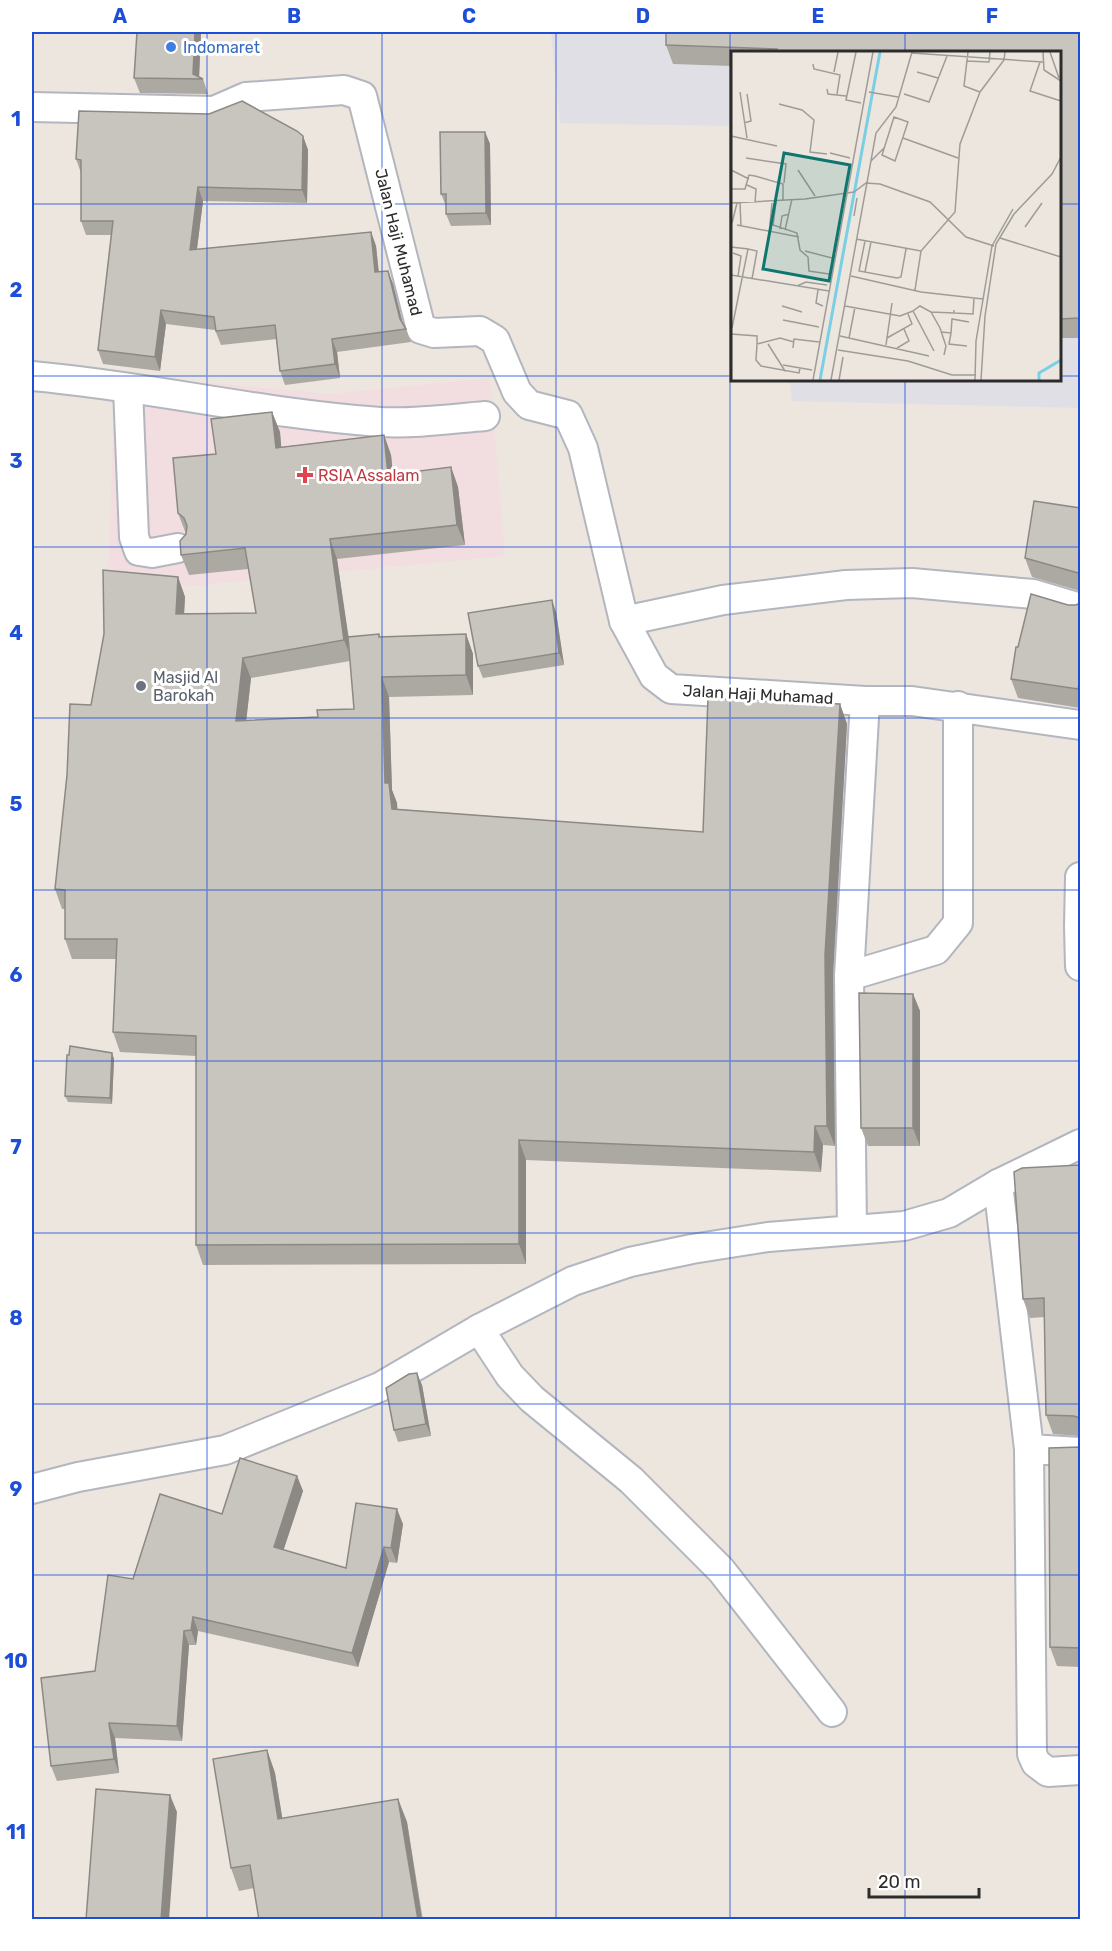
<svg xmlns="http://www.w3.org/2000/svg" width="1112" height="1951" viewBox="0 0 1112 1951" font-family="Rubik,sans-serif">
<rect width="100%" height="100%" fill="#ece6df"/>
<path fill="#e1dfe6" d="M551 32H1080V408L792 401 790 380H1060V52H732V126L560 123Z"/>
<path fill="#f2dee0" d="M115 374 329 394 490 378 505 556 192 586 108 580Z"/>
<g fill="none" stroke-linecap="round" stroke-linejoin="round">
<defs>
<g id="minor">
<path d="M32 107 214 111 246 97 344 90 362 96 421 329 434 333 480 331 495 340 517 392 529 405 568 415 583 448 624 621 654 676 671 689 865 701H912L1080 725"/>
<path d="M32 376C148 386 263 414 380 422 414 424 450 419 485 416"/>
<path d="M128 388 134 537 139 551 152 553 178 548"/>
<path d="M624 621 723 600 846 585 912 583 1033 594 1080 608"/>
<path d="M1080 877 1079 927 1080 966"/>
<path d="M849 976 936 950 958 923V706"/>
<path d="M998 1184 1029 1449 1080 1452"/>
<path d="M852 1229 849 976 865 701"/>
<path d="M479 1329 510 1376 532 1399 631 1480 721 1570 832 1712"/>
<path d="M1029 1449 1032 1754 1036 1763 1048 1772 1080 1770"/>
<path d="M32 1489 78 1477 225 1450 380 1387 479 1329 573 1281 630 1262 692 1249 768 1237 904 1226 949 1213 998 1184 1080 1144"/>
</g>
</defs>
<use href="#minor" stroke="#b3b6be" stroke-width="32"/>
<use href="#minor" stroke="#fff" stroke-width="28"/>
</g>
<g fill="#aca9a3" fill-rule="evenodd">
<path d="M137 32H201L199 77 203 79 208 94 140 93 134 78Z"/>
<path d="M1080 32V338H1059V52H732V66L673 64 666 45Z"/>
<path d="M485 132 490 144 491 225 451 226 446 214V206L441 194Z"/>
<path d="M303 136 308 150 307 203 203 201 197 249 371 232 376 246 379 272 388 271 393 284 403 324 406 329 411 342 337 352 340 378 285 385 280 371 277 339 221 345 215 330 166 324 160 371 103 364 98 350 111 235H86L81 221V173L76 159Z"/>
<path d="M272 412 280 432 281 447 384 435 391 455 393 474 451 467 458 487 465 545 337 559 348 637 379 634 380 637 466 634 473 654V695L389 697 392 790 397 803V809L703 832 840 704 847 724 833 975 835 1146 823 1145 821 1172 526 1160V1264L203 1265 196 1245V1056L120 1052 113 1032 116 959H72L65 939V909H62L55 889 91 705 178 577 185 597 184 613H256L248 569 189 575 181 555 186 534 178 513 216 454ZM350 661 354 709 318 717 246 721 251 678Z"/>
<path d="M1080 508V591L1032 577 1025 558Z"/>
<path d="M1080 603V708L1018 698 1011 679 1018 647 1068 605H1076Z"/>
<path d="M556 612 564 665 483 678 478 666Z"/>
<path d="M913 994 920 1011V1146H868L861 1128Z"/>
<path d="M112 1053 114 1059 112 1104 68 1102 65 1096 69 1055Z"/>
<path d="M1080 1165V1436L1053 1434 1046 1415 1045 1317 1030 1318 1023 1299Z"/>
<path d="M422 1385 431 1436 398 1442 394 1430Z"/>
<path d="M1080 1447V1667L1057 1666 1050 1647Z"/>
<path d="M297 1476 303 1491 283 1550 346 1568 403 1524 397 1563 389 1562 358 1667 198 1631 196 1645H189L182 1741 115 1738 119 1773 57 1781 51 1766 95 1671 133 1579Z"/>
<path d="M267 1750 275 1773 282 1818 398 1799 407 1822 423 1920H259L254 1888 239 1891 231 1868Z"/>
</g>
<g fill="#8c8985">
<path d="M195 32H201L199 79 193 74Z"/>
<path d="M485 132 490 144 491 225 486 213Z"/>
<path d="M303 136 308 150 307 203 302 190Z"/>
<path d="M198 187 203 201 195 264 190 250Z"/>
<path d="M371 232 376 246 380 286 375 272Z"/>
<path d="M388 271 393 284 404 329 400 319Z"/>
<path d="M161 310 166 324 160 371 155 357Z"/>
<path d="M332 339 337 352 340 378 335 364Z"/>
<path d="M272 412 280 432 283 468 276 448Z"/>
<path d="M384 435 391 455 395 495 388 475Z"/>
<path d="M451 467 458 487 465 545 457 525Z"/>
<path d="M330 539 337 559 352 660 344 640Z"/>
<path d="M178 577 185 597 183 633 176 614Z"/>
<path d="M552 600 556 612 564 665 559 653Z"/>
<path d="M466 634 473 654V695L466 675Z"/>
<path d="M243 658 251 678 244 741 236 721Z"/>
<path d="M382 677 389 697 392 790 397 803 399 829 392 809 385 783Z"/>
<path d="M1080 679V695L1078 689Z"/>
<path d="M840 704 847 724 833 975 835 1146 827 1126 825 955Z"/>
<path d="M913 994 920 1011V1146L913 1128Z"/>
<path d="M112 1053 114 1059 112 1104 110 1098Z"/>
<path d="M815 1126 823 1145 821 1172 814 1152Z"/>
<path d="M519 1140 526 1160V1264L519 1244Z"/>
<path d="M417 1373 422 1385 431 1436 426 1424Z"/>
<path d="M297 1476 303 1491 280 1561 274 1547Z"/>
<path d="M397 1509 403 1524 397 1563 391 1548Z"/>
<path d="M384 1547 389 1562 358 1667 352 1653Z"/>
<path d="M193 1617 198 1631 196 1645 191 1630Z"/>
<path d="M184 1631 189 1645 182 1741 177 1726Z"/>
<path d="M109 1723 115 1738 119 1773 114 1759Z"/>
<path d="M267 1750 275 1773 286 1841 278 1819Z"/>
<path d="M170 1795 177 1812 169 1920H161Z"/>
<path d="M398 1799 407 1822 422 1920H418Z"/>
</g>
<g fill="#c8c4be" stroke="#8c8985" stroke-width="1.5">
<path d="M137 32H195L193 74 203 79 134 78Z"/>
<path d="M666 32H1080V318L1059 319V52H777V49L666 45Z"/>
<path d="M242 101 297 131 303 136 302 190 198 187 190 250 371 232 375 272 388 271 400 319 406 329 332 339 335 364 280 371 275 325 216 331 214 317 161 310 155 357 98 350 113 221H81V160L76 159 79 111 209 114Z"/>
<path d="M440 132H485L486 213 446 214V194H441Z"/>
<path d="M272 412 276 448 384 435 388 475 451 467 457 525 330 539 344 640 243 658 236 721 318 717 317 710 354 709 348 637 379 634V637L466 634V675L382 677 385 783H389L392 809 703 832 708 698 840 704 825 955 827 1126H815L814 1152 519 1140V1244L196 1245V1036L113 1032 117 939H65V890L55 889 67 775 70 704 91 705 104 634 103 570 178 577 176 614 256 613 245 548 181 555 180 541 186 534 187 526 184 518 178 513 173 458 216 454 211 419Z"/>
<path d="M1034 501 1080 508V575L1078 573 1025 558Z"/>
<path d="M1031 594 1068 605H1076L1080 603V679L1078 689 1011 679 1016 647H1018Z"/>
<path d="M552 600 559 653 478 666 468 613Z"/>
<path d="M859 993 913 994V1128H861Z"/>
<path d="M70 1046 112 1053 110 1098 65 1096 67 1055H69Z"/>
<path d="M1080 1165V1418L1074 1416 1046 1415 1044 1298 1023 1299 1014 1172 1022 1168Z"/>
<path d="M417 1373 426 1424 394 1430 386 1388 409 1374Z"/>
<path d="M1080 1447V1648L1050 1647 1049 1448Z"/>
<path d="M240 1458 297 1476 274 1547 346 1568 356 1503 397 1509 391 1548 384 1547 352 1653 193 1617 191 1630 184 1631 177 1726 109 1723 114 1759 51 1766 41 1678 95 1671 108 1575 133 1579 160 1494 222 1514Z"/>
<path d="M267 1750 278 1819 398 1799 418 1920H259L250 1865 231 1868 213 1759Z"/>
<path d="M96 1789 170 1795 161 1920H86Z"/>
</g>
<path fill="none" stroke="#1d4ed8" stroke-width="1.5" stroke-opacity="0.55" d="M207 32V1920M382 32V1920M556 32V1920M730 32V1920M905 32V52M32 204H732M1060 204H1080M32 376H732M1060 376H1080M905 380V1920M32 547H1080M32 718H1080M32 890H1080M32 1061H1080M32 1233H1080M32 1404H1080M32 1575H1080M32 1747H1080"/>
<circle fill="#3f7fe0" stroke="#fff" stroke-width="2" cx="171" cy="47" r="6"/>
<path fill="#e0444e" stroke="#fff" stroke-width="2" d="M302 466h6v6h6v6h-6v6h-6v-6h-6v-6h6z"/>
<circle fill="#6b7280" stroke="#fff" stroke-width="2" cx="141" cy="686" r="6"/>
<g text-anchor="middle" stroke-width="6" stroke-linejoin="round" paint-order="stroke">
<g font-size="16" fill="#366cbe" stroke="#fff" text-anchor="start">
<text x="183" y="53">Indomaret</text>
</g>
<g font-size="16" fill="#2c2c2c" stroke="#fff">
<text transform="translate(399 242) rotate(76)" y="6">Jalan Haji Muhamad</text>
<text transform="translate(758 694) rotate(3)" y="6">Jalan Haji Muhamad</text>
</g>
<g font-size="16" fill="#be3a42" stroke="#fff" text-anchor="start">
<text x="318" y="481">RSIA Assalam</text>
</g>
<g font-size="16" fill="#5b616d" stroke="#fff" text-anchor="start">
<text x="153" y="683">Masjid Al<tspan x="153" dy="18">Barokah</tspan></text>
</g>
</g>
<g transform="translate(731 51)">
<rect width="330" height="330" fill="#ece6df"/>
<path fill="none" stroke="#7bcfe5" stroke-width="3" d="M89 329 149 1M308 329V322L330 309"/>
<path fill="none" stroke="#9f9c97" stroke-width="1.5" d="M125 1 115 49 130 52M237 1 233 35 249 41 273 9 274 1M312 1 313 19 330 30M319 1 328 27M181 2 312 11M236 10 258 11 259 1M309 11 299 40 330 50M82 13 83 18 109 24 106 43M103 21 107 1M186 21 207 27M96 38 97 43 115 45M9 41 16 87M138 41 167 46M173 43 198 51 216 5M48 53 71 59 83 69 79 101 96 103M163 66 177 71 164 110 151 104ZM13 72 20 70 16 43M0 85 46 95M172 87 227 107M99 102 119 107M15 107 55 113 53 132M140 110 153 97M0 119 18 128M67 119 84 145M16 134 25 138 24 152M0 138H14L18 124 24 125 52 133V149M0 152 74 148 123 141 135 132 149 133 199 151 235 186 263 195M9 152 10 175M41 152 39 173 66 182 69 199 77 206 78 220 98 223M123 165 126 147M1 172 6 152M6 174 68 186M42 175 45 151M294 176 311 152M49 178 51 165 58 163M54 179 61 148M269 187 330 206M125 188 190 200M134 190 128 220 166 227 170 226 175 198M0 196 17 198 1 277M17 198 26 200 21 228M74 200 101 207M2 202 10 205 7 225M134 221 140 191M0 224 98 240M120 225 190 241 252 248M66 235 75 231 96 234M87 239 85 252 92 255M184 239 190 200 224 161 229 93 249 41M51 255 71 261M114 255 169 265 182 260M200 261 223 262V259M223 262 242 263 243 247M52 269 88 276M210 281 220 282 221 268 238 271M220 282 218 293 236 295M0 283 26 285V293L49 287 63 291M109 285 198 305M118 287 124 256M156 287 181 273 177 263M26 293 25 309 30 315 68 322 69 317M37 293 54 320M155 294 161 252M62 297 63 288 88 291M166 297 178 290 173 278M107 299 177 310 221 324H245M203 300 182 260 189 255 200 261 209 277 215 295 213 304M52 314 81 319M82 329 142 1M100 329 145 82 165 56 181 1M108 329 112 306M244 329 245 290 261 195 282 158M250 329 254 265 265 193 283 163 321 123 330 106"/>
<path fill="#0f766e" fill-opacity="0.15" stroke="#0f766e" stroke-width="3" d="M53 102 119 114 98 230 32 218Z"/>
<rect width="330" height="330" fill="none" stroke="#2c2c2c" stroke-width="3"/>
</g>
<rect width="1112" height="1951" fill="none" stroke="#ffffff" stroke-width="66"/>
<path d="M869 1888v9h110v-9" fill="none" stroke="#2c2c2c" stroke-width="3"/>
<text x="878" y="1888" font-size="18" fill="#2c2c2c" stroke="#ffffff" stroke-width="4.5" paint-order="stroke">20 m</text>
<rect x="33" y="33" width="1046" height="1885" fill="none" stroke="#1d4ed8" stroke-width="2"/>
<g font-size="20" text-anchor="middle" font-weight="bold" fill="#1d4ed8">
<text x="120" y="23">A</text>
<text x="294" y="23">B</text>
<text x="469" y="23">C</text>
<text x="643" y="23">D</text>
<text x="818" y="23">E</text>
<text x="992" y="23">F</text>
<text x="16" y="126">1</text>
<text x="16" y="297">2</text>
<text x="16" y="468">3</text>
<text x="16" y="640">4</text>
<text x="16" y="811">5</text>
<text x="16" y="982">6</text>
<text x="16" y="1154">7</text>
<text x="16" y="1325">8</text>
<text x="16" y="1496">9</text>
<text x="16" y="1668">10</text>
<text x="16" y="1839">11</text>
</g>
</svg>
